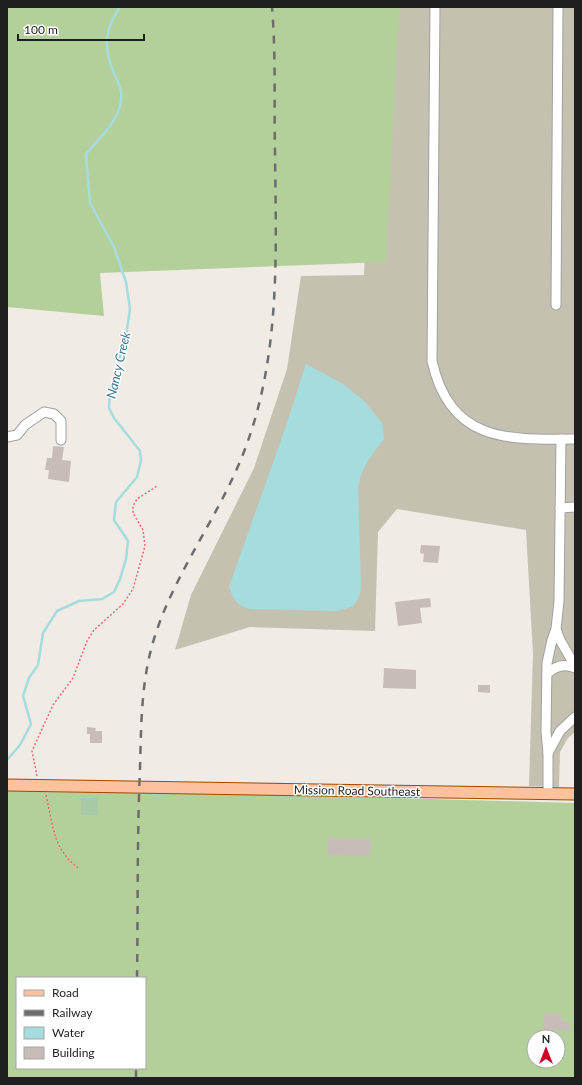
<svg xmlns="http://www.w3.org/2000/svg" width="582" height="1085" viewBox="0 0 582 1085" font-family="Lato,sans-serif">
<rect width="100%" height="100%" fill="#f0ebe5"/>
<path fill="#c5c1b1" d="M374 7H575V732L568 738 560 752 559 787 529 786 533 654 526 530 397 509 378 532 375 631 250 627 175 650 191 595 254 468 287 369 301 276 364 275Z"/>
<g fill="#b4d09a" fill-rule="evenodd">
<path d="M7 7H399L386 262 100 273 104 316 7 307Z"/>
<path d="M7 787 575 803V1078H7ZM17 978H145V1068H17ZM534 1037H558V1061H534Z"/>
</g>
<rect fill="#a7c9a6" x="81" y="798" width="17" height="17"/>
<path fill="#a5dcde" d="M306 364 343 384 364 401 382 423 384 439C372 454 362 467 358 486L361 588C357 606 354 607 336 611L251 609C236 606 234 600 229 587L286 426Z"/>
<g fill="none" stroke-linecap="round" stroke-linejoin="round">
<path stroke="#a5dcde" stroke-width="2.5" d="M7 760 20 745 31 724 23 696 29 678 38 665 43 633 57 611 79 601 102 599 114 592 120 579 126 559 128 541 114 520 116 502 137 477 141 460 140 451 114 418 109 408 110 390 126 336 130 309 126 282 114 247 90 203 86 154C97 141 116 123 120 106 124 89 118 84 112 68 103 45 106 27 120 7"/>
</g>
<g fill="#c8bcb9">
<path d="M53 446 64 447 62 460 71 461 69 482 48 479 49 470H45L47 458H52Z"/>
<path d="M421 545 440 546 438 563 423 562 424 554 420 553Z"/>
<path d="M430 598 431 607 420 608 422 623 398 626 395 602Z"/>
<path d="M384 668 416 670V689L383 688Z"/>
<path d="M478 685H490V693L478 692Z"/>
<path d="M87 727 96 728 95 731H102V743H90V734H87Z"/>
<path d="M328 838 371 839 370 856 328 855Z"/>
<path d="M549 1013 561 1014V1021L570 1022 569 1031 543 1029 544 1014 549 1015Z"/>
</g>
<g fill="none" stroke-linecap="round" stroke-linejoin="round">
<defs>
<g id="minor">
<path d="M435 7 432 361C450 442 507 440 575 439"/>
<path d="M556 305 558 7"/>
<path d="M7 437 17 435 25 425 44 412 54 414 61 421V440"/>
<path d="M560 508 575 507"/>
<path d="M556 629 560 640 575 666"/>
<path d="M547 674C555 666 564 663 575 668"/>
<path d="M548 753 560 731 575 717"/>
<path d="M548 793V753L546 732 547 663 552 640 556 629 559 601 561 439"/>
</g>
<path id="major" d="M7 785 575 794"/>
</defs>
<use href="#minor" stroke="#a0a0a0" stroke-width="11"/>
<use href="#major" stroke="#9b4b00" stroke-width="13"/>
<g stroke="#fc6b77" stroke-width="1.5" stroke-dasharray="2 2" stroke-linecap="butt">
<path d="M37 776 32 751 53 705 73 678 87 641 94 630 123 604 133 589 145 546 143 530 133 513V506L137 499 157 486"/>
<path d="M46 795C53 825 53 851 80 869"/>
</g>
<use href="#minor" stroke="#fff" stroke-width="9"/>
<use href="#major" stroke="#fdc29d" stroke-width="11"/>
<g stroke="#6d6d6d" stroke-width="2.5" stroke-dasharray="8 8" stroke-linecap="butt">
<path d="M137 978C138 908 137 838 140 768 141 734 141 701 147 668 161 588 217 524 245 449 281 354 276 252 275 152 274 104 276 55 272 7"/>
<path d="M136 1078V1068"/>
</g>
</g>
<g text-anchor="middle" stroke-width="3" stroke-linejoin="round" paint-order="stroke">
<g font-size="12" fill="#1f1f1f" stroke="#fff">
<text transform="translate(357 791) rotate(1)" y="4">Mission Road Southeast</text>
</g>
<g font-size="13" font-style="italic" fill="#3f7791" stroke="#fff">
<text transform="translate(118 365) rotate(-77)" y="5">Nancy Creek</text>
</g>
</g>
<rect width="582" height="1085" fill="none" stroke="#1f1f1f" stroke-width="16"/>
<rect x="16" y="977" width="130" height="92" fill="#ffffff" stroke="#a5a5a5"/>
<rect x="24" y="990" width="20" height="6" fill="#fdc29d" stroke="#a5a5a5"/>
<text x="52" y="997" font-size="12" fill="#1f1f1f">Road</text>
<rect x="24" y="1010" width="20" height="6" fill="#6d6d6d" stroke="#a5a5a5"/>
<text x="52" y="1017" font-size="12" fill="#1f1f1f">Railway</text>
<rect x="24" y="1027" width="20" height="12" fill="#a5dcde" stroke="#a5a5a5"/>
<text x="52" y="1037" font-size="12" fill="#1f1f1f">Water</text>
<rect x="24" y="1047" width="20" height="12" fill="#c8bcb9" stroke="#a5a5a5"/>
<text x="52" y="1057" font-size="12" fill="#1f1f1f">Building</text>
<g transform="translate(546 1049)"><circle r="19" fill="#ffffff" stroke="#a5a5a5"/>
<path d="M0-3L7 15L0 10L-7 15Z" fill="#cf0026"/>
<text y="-6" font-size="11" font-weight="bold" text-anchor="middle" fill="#1f1f1f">N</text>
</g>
<path d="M18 34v6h126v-6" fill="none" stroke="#1f1f1f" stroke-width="2"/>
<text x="24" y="34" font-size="12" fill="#1f1f1f" stroke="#ffffff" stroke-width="3" paint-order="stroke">100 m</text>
</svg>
